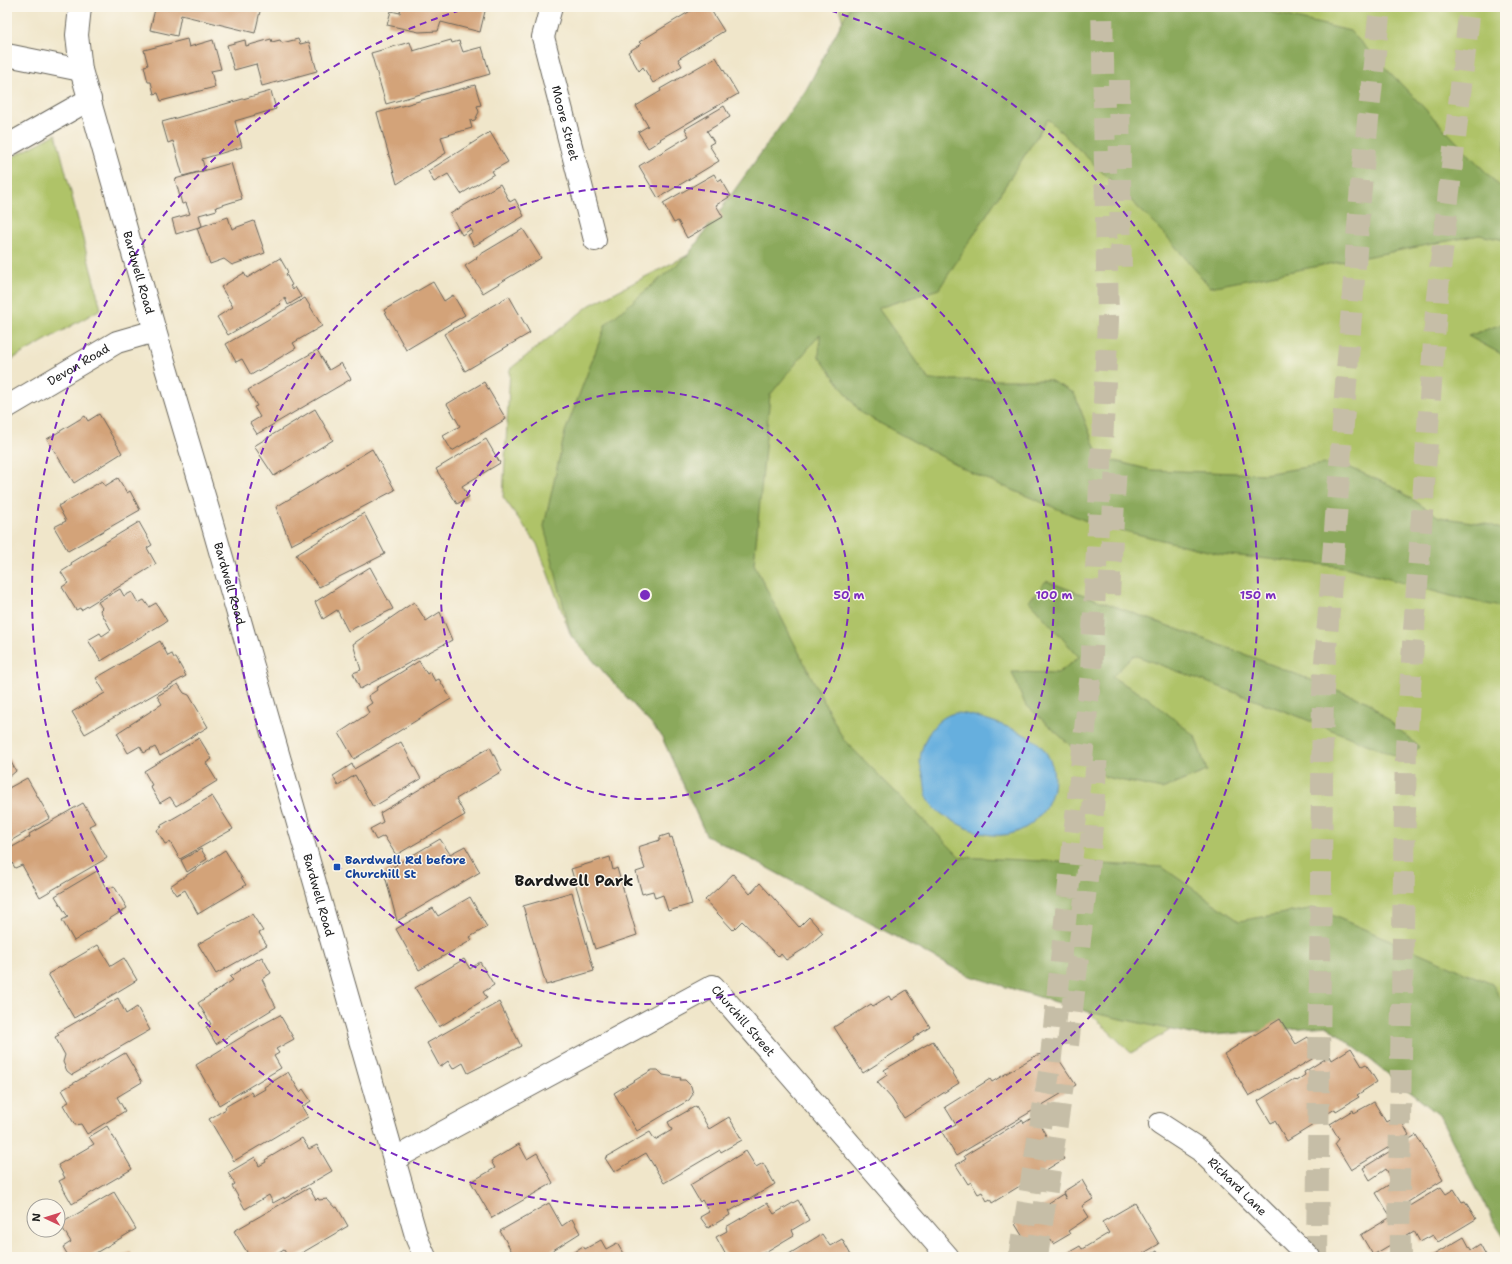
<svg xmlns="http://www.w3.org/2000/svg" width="1512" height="1264" viewBox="0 0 1512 1264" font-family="'Shantell Sans',sans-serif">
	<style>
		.green { fill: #afc367; stroke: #667042 }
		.forest { fill: #8ba95c; stroke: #54623c }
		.water { fill: #66afde; stroke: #41667d }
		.building { fill: #d3a379 }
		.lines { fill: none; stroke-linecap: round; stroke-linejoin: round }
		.highway-tunnel { stroke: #c6bea7; stroke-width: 22; stroke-dasharray: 22 11; stroke-linecap: butt }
		.minor-casing { stroke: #666359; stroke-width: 24 }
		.minor { stroke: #fff; stroke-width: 22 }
		.ring { fill: none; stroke: #7b2cbf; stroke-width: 2; stroke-dasharray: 7 5 }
		.transit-dot { fill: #1a4fb4; stroke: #fbf7ec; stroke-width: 1.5 }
		.labels { text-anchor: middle; stroke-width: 3; stroke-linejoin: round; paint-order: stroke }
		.street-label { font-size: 12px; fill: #1c1c1c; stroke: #fbf7ec }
		.transit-label { font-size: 12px; font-weight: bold; fill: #164399; stroke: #fbf7ec; text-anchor: start }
		.district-label { font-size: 16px; font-weight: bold; fill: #1c1c1c; stroke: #fbf7ec }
		.centre { fill: #7b2cbf; stroke: #fbf7ec; stroke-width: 2 }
		.ring-label { font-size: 12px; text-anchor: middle; font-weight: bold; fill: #7b2cbf; stroke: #fbf7ec; stroke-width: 3; stroke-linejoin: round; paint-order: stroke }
	</style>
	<rect width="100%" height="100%" fill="#fbf7ec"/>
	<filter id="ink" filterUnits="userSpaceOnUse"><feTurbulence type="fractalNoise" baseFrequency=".025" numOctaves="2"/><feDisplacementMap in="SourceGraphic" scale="8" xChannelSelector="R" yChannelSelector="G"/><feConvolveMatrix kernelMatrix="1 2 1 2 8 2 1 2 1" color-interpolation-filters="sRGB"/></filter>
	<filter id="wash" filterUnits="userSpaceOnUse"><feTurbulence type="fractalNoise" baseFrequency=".012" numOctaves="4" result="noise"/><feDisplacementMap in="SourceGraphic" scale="16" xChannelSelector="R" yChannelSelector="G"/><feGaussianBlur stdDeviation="0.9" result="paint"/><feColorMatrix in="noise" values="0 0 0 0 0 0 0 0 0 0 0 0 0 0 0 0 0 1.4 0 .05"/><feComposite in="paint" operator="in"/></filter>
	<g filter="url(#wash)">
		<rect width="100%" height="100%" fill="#f0e6ca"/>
		<path class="green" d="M839 7H1505V1055L1337 933 1131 1053 1089 1012 967 975 706 835 661 735 571 636 537 544 503 497 510 369 590 305 688 255 872 138Z
			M56 134 101 309 7 362V160Z"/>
		<path class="forest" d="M850 7H1249L1350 31 1505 192V240L1479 235 1210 287 1162 231 1048 119 939 289 878 308 929 380H1049L1074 393 1099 457 1151 470 1264 474 1337 462 1392 486 1439 517 1491 525 1505 531V608L1451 596 1345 567 1220 554 1091 523 972 473 861 413 819 357 820 334 770 395 754 564 843 739 960 857 1162 867 1239 921 1315 908 1492 984 1505 1005V1239L1492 1219 1439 1115 1328 1026 1200 1036 1089 1012 967 975 706 835 661 735 571 636 544 526 565 432 606 324 688 255 806 90Z
			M1505 323V356L1468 336Z
			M1046 581 1231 649 1368 702 1419 747 1406 760 1295 715 1134 655 1112 677 1148 698 1195 736 1207 771 1162 789 1105 777 1025 704 1012 672 1058 673 1079 657 1029 601Z"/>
		<path class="water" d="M955 713C971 712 1027 732 1039 744 1063 768 1056 803 1032 823 1006 844 976 835 950 819 942 815 933 808 928 799 925 793 925 785 924 779 923 773 920 767 920 761 921 741 935 717 955 713Z"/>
		<g id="blocks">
			<path class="building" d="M151 7H261L255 33 181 15 177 36 150 30 155 9Z
				M401 7H486L480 32 441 22 438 31 419 32 387 25 391 11 400 13Z
				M697 7H709L724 31 678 59 682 66 653 83 643 67 639 71 628 52 641 44 639 42Z
				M187 39 189 47 213 40 221 69 211 71 215 87 161 101 158 93 154 94 151 82H148L144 66 148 65 144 50Z
				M271 39 272 42 280 40 282 43 298 39 300 44 309 42 317 71 262 86 256 64 234 70 227 45 245 40 246 46Z
				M451 40 452 43 459 41 463 52 482 47 490 74 386 104 371 53 410 42 413 51Z
				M716 57 738 94 660 139 661 140 648 148 638 132 648 126 636 106 661 91 660 89Z
				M475 85 481 105 477 106 479 112 475 120 470 121 472 128 441 137 446 153 397 184 377 113Z
				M271 91 276 109 235 121 242 147 202 159 205 170 183 176 173 141 168 143 162 122Z
				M724 106 730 117 707 131 714 142 709 145 719 161 658 198 639 166 689 136 685 129Z
				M490 132 508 162 492 171 494 174 461 194 448 174 434 182 428 171Z
				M231 163 242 199 216 207 217 210 199 215 202 226 176 234 172 219 190 214 186 203 182 204 175 179Z
				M714 174 718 181 721 179 731 196 716 205 723 217 687 238 678 221 674 223 663 203Z
				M500 184 510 202 515 199 524 216 474 246 468 235 473 232 471 229 462 235 450 214Z
				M228 217 232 229 254 221 265 253 232 265 224 259 210 264 197 228Z
				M523 229 541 258 483 293 465 266 477 258 476 257Z
				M280 258 288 272 286 274 292 285 290 286 293 290 295 287 301 297 288 305 285 298 279 302 281 304 228 335 217 317 233 307 221 287 244 273 247 278Z
				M433 282 444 301 453 295 465 315 406 350 384 310Z
				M509 296 530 333 465 371 444 334Z
				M305 298 322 326 293 343 296 348 251 375 242 359 236 362 226 344Z
				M317 350 329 370 341 363 351 379 257 434 250 423 260 417 254 407 257 406 248 390Z
				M484 382 506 419 452 451 443 436 460 426 447 404Z
				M315 409 333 440 274 476 254 446Z
				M99 414 122 453 74 483 47 439 85 416 88 421Z
				M486 439 500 463 462 486 469 497 457 504 436 469Z
				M372 449 395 490 291 545 276 507Z
				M118 478 127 493 130 491 140 510 68 551 54 527 66 521 58 506 102 481 105 486Z
				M364 513 385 554 319 587 296 555Z
				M139 522 152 545 147 548 156 564 81 610 80 608 76 610 62 587 68 583 61 572 72 565 71 563Z
				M370 567 393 609 348 631 337 610 323 619 315 602Z
				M120 589 124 596 132 592 138 603 144 600 149 607 156 603 167 621 101 661 88 640 100 633 102 636 111 630 100 610 102 608 98 602Z
				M414 602 426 621 440 612 452 640 360 689 353 673 361 670 353 644Z
				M160 641 168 656 172 654 174 658H176L186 676 85 734 72 712 105 693 96 678Z
				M419 661 427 674 430 672 435 681 439 679 451 699 354 759 339 733 369 713 366 707 372 703 368 696 377 690 376 688Z
				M178 684 184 693 189 695 208 727 160 756 155 747 144 753 140 746 128 753 117 733 162 704 157 696Z
				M199 738 212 759 206 763 217 781 176 806 170 797 160 803 150 786 152 785 144 771Z
				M401 742 421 779 373 807 355 775 338 786 333 776 352 764 354 769Z
				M490 747 502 771 456 799 465 815 396 855 384 836 376 840 370 829 383 822 380 813Z
				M7 755 16 771 7 779Z
				M27 778 50 818 7 843V789Z
				M212 796 233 829 180 859 170 842 165 844 157 830 162 827 160 826Z
				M83 803 95 823 89 826 107 858 40 897 22 865 15 868 7 854V850L30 837 29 834Z
				M669 834 670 838 672 837 692 904 668 911 663 895 655 898 653 891 642 894 636 872 645 869 638 847 660 840V837Z
				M440 839 450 854 465 846 480 872 397 921 384 872Z
				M201 849 207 859 187 872 181 860Z
				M225 850 246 885 198 914 185 890 176 895 170 886Z
				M610 857 613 870 617 868 637 935 595 949 571 869Z
				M97 871 107 890 114 886 127 908 74 941 62 920 68 917 55 896Z
				M733 874 750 894 760 883 799 927 809 917 823 933 807 947 786 960 781 954 779 957 742 921 733 930 705 900Z
				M572 892 594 971 546 985 523 906Z
				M470 897 487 927 470 937 472 940 419 970 396 929 433 908 438 916Z
				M252 914 263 931 259 933 267 945 216 974 198 944Z
				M98 945 111 966 124 958 137 980 74 1018 48 974Z
				M262 957 271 973 262 979 276 1007 216 1044 206 1027 211 1024 198 1003 233 980 230 977 241 970 240 969Z
				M464 959 470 969 480 962 494 985 483 992 487 998 439 1027 415 988Z
				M907 990 930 1027 913 1038 914 1040 863 1073 834 1027 871 1004 873 1006 889 996 891 1000Z
				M118 998 126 1014 137 1007 150 1030 72 1075 67 1071 63 1062 65 1055 55 1037 59 1035 57 1033Z
				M499 1002 521 1046 468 1073 463 1063 453 1069 448 1061 440 1067 427 1043Z
				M280 1015 294 1039 276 1049 279 1053 274 1056 281 1068 219 1105 196 1065 245 1035V1034Z
				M1280 1019 1296 1044 1308 1037 1319 1055 1249 1096 1224 1054Z
				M933 1041 959 1083 904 1118 892 1099 877 1082 887 1075 884 1070Z
				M1351 1048 1362 1066 1366 1064 1377 1082 1357 1095 1359 1097 1336 1111 1335 1109 1322 1117 1323 1119 1287 1141 1275 1121 1271 1123 1258 1101 1294 1079 1296 1081 1305 1075 1304 1072 1330 1056 1332 1060Z
				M125 1053 142 1082 117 1097 125 1111 87 1134 81 1124 75 1125 63 1105 69 1102 62 1090Z
				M1043 1054 1056 1057 1060 1061 1076 1085 956 1156 942 1132 956 1125 945 1107 990 1079 992 1082 1037 1055Z
				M652 1070H658L663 1075 681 1078 680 1080H685L691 1086 693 1094 689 1100 637 1131 614 1093Z
				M288 1072 300 1092 303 1089 311 1101 302 1107 308 1117 234 1161 209 1119 226 1109 225 1107 251 1092 253 1096 265 1089 264 1087Z
				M1374 1102 1386 1122 1398 1115 1409 1135 1351 1170 1335 1144 1339 1139 1330 1124 1353 1110 1354 1113Z
				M696 1106 709 1129 729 1117 742 1140 721 1152 720 1150 664 1183 646 1153 614 1172 605 1158 650 1132 655 1140 672 1130 668 1122Z
				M1035 1116 1053 1148 1056 1146 1064 1159 992 1203 990 1199 987 1201 982 1192 978 1194 971 1182 968 1184 956 1165 966 1159 964 1156 1022 1120 1024 1123Z
				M107 1126 132 1169 72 1204 59 1181 65 1178 58 1165 94 1144 89 1137Z
				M1416 1135 1443 1180 1389 1214 1376 1193 1393 1182 1386 1169 1370 1180 1363 1168Z
				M302 1138 309 1149 317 1145 332 1171 284 1199V1197L273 1203 269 1195 245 1209 232 1186 235 1184 228 1173 255 1157 259 1166 266 1162 265 1160Z
				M519 1144 527 1159 537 1153 553 1183 492 1218 471 1182 495 1168 491 1161Z
				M746 1151 756 1167 763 1163 775 1184 730 1211 728 1210 730 1215 708 1228 700 1217 709 1212 702 1200 700 1202 690 1185Z
				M1082 1180 1093 1199 1082 1206 1089 1217 1068 1231 1070 1234 1053 1244 1051 1240 1036 1248 1031 1239 1026 1242 1015 1224 1063 1194 1066 1199 1063 1192Z
				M1441 1187 1446 1194 1454 1189 1462 1202 1465 1201 1476 1219 1438 1242 1433 1235 1420 1242 1414 1231 1373 1255 1361 1235Z
				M309 1188 316 1200 318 1198 319 1200 327 1199 335 1208 337 1207 348 1226 295 1257H288L284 1250 272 1257H250L234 1231Z
				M114 1192 136 1229 89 1257H69L63 1247 71 1242 60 1224Z
				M798 1200 809 1220 792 1230 794 1235 757 1257H727L716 1237 727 1231 726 1227 767 1203 774 1214Z
				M549 1203 562 1226 572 1219 580 1233 542 1257H515L500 1231Z
				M1135 1203 1159 1244 1137 1257H1061L1080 1246 1082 1249 1109 1233 1102 1222Z
				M822 1234 830 1246 842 1239 852 1257H784Z
				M1464 1237 1471 1250 1480 1244 1487 1257H1430Z
				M601 1240 606 1249 617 1243 625 1257H566L583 1246 585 1249Z
				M1157 1251 1160 1257H1146Z
				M130 1252 133 1257H121Z"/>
		</g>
	</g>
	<g filter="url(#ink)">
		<use href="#blocks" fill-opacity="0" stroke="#666359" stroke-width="1"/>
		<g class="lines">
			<path class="highway-tunnel" d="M1119 80 1121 270
				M1109 595 1116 464
				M1068 1045 1090 853 1097 755
				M1019 1257 1050 1066 1091 672 1108 320 1102 7
				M1037 1257 1063 1084
				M1317 1257 1323 689 1361 186 1380 7
				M1400 1257 1399 1184 1406 746 1437 297 1470 7"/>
			<g class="minor-casing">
				<g id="minor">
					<path id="s1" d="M80 7 77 35 81 70 155 331 210 516 394 1159 417 1239 425 1257"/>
					<path id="s2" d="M551 7 543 37 595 240"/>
					<path d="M7 55 81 70"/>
					<path d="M7 146 90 99"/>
					<path id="s3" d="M7 407 117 342 155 331"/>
					<path id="s4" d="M1160 1124 1200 1150 1309 1257"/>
					<path id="s5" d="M394 1159 713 986 948 1257"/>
				</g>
			</g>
			<use href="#minor" class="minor"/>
		</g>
	</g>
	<g class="ring">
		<circle cx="645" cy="595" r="204"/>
		<circle cx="645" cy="595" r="409"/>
		<path d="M819 7A613 613 0 1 1 471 7"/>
	</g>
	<rect class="transit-dot" x="333" y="863" width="8" height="8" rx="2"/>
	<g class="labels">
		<g class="street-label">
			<text dy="4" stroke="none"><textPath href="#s2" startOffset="120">Moore Street</textPath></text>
			<text dy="4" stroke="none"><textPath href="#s1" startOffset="274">Bardwell Road</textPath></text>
			<text dy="4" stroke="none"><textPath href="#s3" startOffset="83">Devon Road</textPath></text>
			<text dy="4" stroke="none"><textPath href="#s1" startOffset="598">Bardwell Road</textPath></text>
			<text dy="4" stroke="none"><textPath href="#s1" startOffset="922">Bardwell Road</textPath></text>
			<text dy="4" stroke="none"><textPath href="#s5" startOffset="409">Churchill Street</textPath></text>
			<text dy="4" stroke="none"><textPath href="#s4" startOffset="100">Richard Lane</textPath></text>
		</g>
		<g class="transit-label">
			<text x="345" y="864">Bardwell Rd before<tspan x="345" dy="14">Churchill St</tspan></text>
		</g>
		<g class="district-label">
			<text x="574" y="886">Bardwell Park</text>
		</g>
	</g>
	<circle cx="645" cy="595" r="6" class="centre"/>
	<g class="ring-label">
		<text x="849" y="599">50 m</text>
		<text x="1054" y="599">100 m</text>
		<text x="1258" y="599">150 m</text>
	</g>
	<rect width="1512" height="1264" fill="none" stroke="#fbf7ec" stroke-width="24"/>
	<g transform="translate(46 1218) rotate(274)"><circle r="19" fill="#fbf7ec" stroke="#a29f99"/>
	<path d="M0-3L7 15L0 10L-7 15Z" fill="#d1495b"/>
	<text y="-6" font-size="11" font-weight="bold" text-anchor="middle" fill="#1c1c1c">N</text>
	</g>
</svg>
